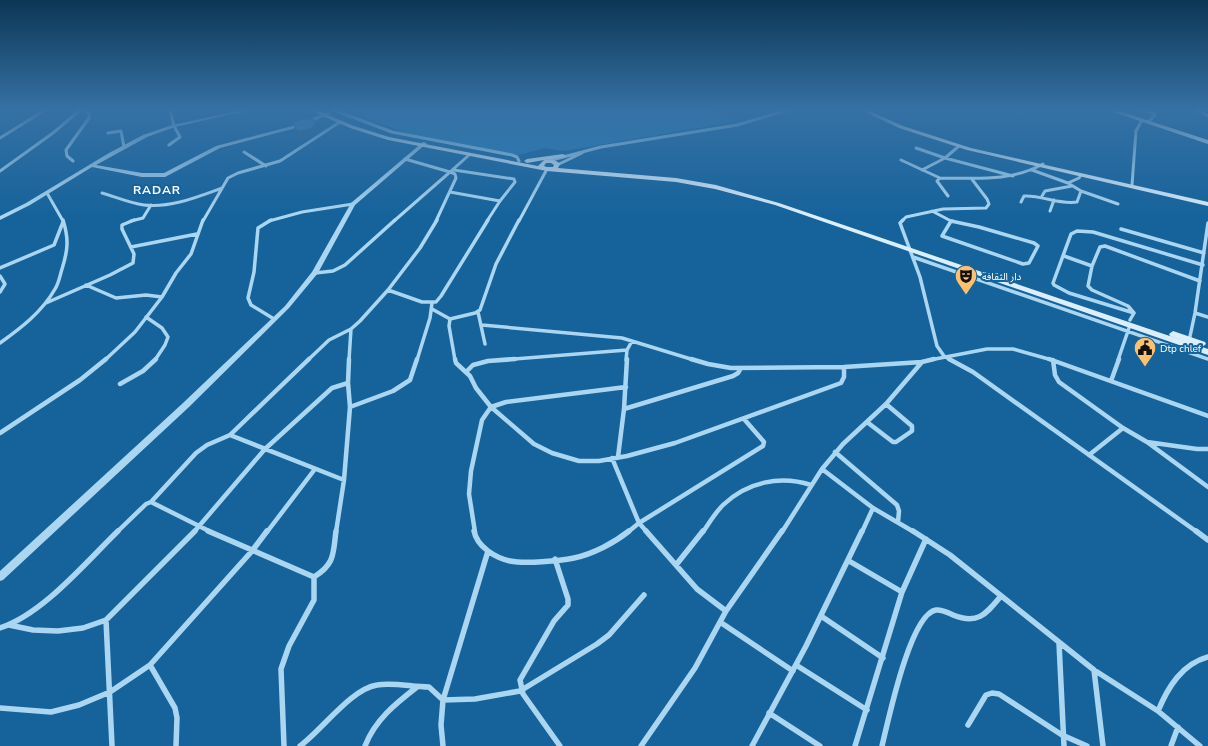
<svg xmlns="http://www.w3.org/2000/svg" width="1208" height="746" viewBox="0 0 1208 746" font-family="'Nunito Sans','Noto Sans Arabic',sans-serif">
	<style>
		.green { fill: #257db8 }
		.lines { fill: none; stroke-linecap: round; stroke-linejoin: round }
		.minor-far3 { stroke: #abd6f2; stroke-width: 3 }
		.minor-far2 { stroke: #abd6f2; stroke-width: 3.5 }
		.minor-far1 { stroke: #abd6f2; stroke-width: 4.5 }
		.minor { stroke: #abd6f2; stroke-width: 5.5 }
		.tertiary { fill: #abd6f2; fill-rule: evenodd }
		.secondary { fill: #daeefc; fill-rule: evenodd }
		.shaded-wall { fill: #2b6287 }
		.building { fill: #3e8cc1; stroke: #2b6287 }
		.labels { text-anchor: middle; stroke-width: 4; stroke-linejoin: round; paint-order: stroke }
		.poi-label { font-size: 10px; fill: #fff; stroke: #16639b; text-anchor: start }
		.far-district-label { font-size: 12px; font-weight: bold; letter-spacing: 1px; fill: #fff; stroke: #16639b }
	</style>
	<rect width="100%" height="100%" fill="#16639b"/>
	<path class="green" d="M343 110H716L738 121 564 151 544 148 519 155 415 136Z"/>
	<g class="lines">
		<path class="minor-far3" d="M334 110 392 132 512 155 517 157 519 161
			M1139 110 1151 112
			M1198 110 1208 116
			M1148 122 1155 115 1151 112V110
			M108 133 121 131 124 147
			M0 138 45 110
			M169 145 180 137 174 126 170 110
			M916 148 945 158 1013 176
			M244 152 266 166
			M901 160 940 178
			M73 161 67 156 66 150 89 118V113L84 110
			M548 161 601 147 737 125 788 110
			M557 165 582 153
			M454 170 514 179 515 182 500 201
			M922 170 945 158 959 146
			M1032 170 1068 183 1081 191 1118 204
			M0 171 53 133 80 110
			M1068 183 1079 178 1081 175
			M1132 185 1136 131 1142 120
			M450 192 500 201 487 221
			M47 193 63 221
			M102 193C116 197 129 203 144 205 171 208 197 197 222 188
			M948 196 937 181 940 178C977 178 1010 182 1043 164
			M1042 196 1045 191 1072 186
			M1021 202 1024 196C1042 195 1059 205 1077 202L1081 191
			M932 211 951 221
			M1050 211 1054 200
			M131 221 143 218 151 205
			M203 221 228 178 238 173 280 161 340 122
			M269 221 302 212 353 204
			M394 221 450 172 405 159
			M436 221 456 178 455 174 450 172 469 155
			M519 221 547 169
			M902 221 906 217 943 209 986 208 989 204 987 199 971 178
			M951 221H953"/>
		<path class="minor-far2" d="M271 220 258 228 254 272 248 298 251 305 274 319
			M903 220 900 223 920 277 937 346 944 356 951 360
			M951 221 979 227 1034 243 1038 246 1029 263 1023 264 942 236Z
			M1121 229 1204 253
			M131 247 197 234
			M1064 256 1092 266
			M913 257 1208 359
			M0 268 54 245 63 222
			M315 273 333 271 345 265 395 220
			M0 276 5 284 0 292
			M86 285 116 298 146 295 162 297
			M388 290 422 302H436L441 296 488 220
			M46 303 110 275 133 263 134 254 122 229V225L134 220
			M432 309 450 319
			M478 312 485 344
			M1134 313 1128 306 1092 290 1088 286 1092 266 1100 247 1105 246 1200 281
			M1195 313 1208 317
			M146 317 162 328 168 337 165 345 155 360
			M1130 320 1134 313 1069 293 1054 285 1053 283 1071 234 1077 231 1093 232 1203 265
			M482 325 622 338 694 360
			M1189 341 1195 313 1208 223
			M0 343C21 328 42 312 55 289 59 283 60 275 62 269 68 250 69 239 63 220
			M105 360 135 332 162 297 176 273 191 254 203 220
			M308 360 329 340 351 329 360 321 388 290 420 248 437 220
			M349 360 351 329
			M417 360 430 318 432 303
			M455 360 449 326 450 319 475 313 480 310 496 264 519 220
			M503 360 627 350
			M626 360 627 350 632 341
			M930 360 987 349H1013L1052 360
			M1118 360 1129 328"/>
		<path class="minor-far1" d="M455 359 456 363 470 376 476 388 491 407 534 444 552 453 579 461H599L627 456 675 443 841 383 844 377V367
			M691 359 708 364 731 368 844 367 922 362 934 359
			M949 359 973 372 1197 532
			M1049 359 1208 416
			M1053 360 1055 375 1059 382 1123 428 1147 442 1197 449H1208
			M466 372 473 365 488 361 515 359
			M1111 381 1119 359
			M120 384 143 371 156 359
			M350 407 393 391 410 380 417 359
			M624 409 733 376 738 373 741 368
			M867 422 893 442H896L912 431V426L886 404
			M0 433 80 380 106 359
			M230 435 344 480
			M1147 442 1208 487
			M835 452 897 505 899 511 898 522
			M1089 455 1123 428
			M618 457 624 409 627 359
			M612 458 639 523 647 532
			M151 502 196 453 207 445 230 435 309 359
			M117 532 146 504 151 502 211 532
			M194 532 265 449 332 388 348 383
			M267 532 315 469
			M336 532 344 480 350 407 348 383 349 359
			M475 532 469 494 471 471 482 420 491 407 506 402 626 387
			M628 532 639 523 763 446 764 442 744 419
			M703 532C709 523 715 513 723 505 747 482 780 475 811 485
			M782 532 822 469
			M862 532 873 508
			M914 532 873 508 822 469 843 444 886 404 922 362"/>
		<path class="minor" d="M208 531 314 577V600L289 646 281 669 284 746
			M474 531C477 547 496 558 510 561 525 564 559 561 574 558 593 554 614 543 629 531
			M646 531 697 589 726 611
			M913 531 950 555 1094 670 1158 711 1200 746
			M1196 531 1208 540
			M555 559 568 599V605L554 621 520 680 523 694 560 746
			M849 561 902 592
			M676 565 703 531
			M314 577C335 564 333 554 336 531
			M821 616 883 658
			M106 620 112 746
			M720 622 793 671
			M9 625 33 630 58 631 83 628 106 620 195 531
			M0 628C43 614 86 562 118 531
			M1059 643 1064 746
			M150 665 175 708 177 718 176 746
			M796 665 867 710
			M1094 670 1103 746
			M0 708 51 712 79 705 110 692 150 665 252 551 267 531
			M1158 711C1168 687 1182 664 1208 657
			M769 713 820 746
			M968 725 986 695 992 693 999 694 1062 735 1087 746
			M300 746C322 730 351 689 377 685 393 682 412 687 429 687L443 700 475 699 520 691 597 644 609 635 644 595
			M365 746C375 720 395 704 417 687
			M443 746 441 725 443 700 488 551
			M641 746 695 668 726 611 782 531
			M752 746 806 646 862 531
			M855 746 902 592 926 539
			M882 746C888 722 910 614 936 610 942 609 948 613 953 615 978 625 986 614 1001 596
			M1171 746 1178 727"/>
		<path class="tertiary" d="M243 110H250L175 127 147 137 96 165 142 173H164L216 146 296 125 328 112 332 113 300 127 220 148 165 177H142L92 167 30 205 0 220V216L26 203 109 153 143 135 172 125Z
			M423 142 427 143 355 205 318 273 289 308 189 407 3 580 0 581V571L183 403 285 306 312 272 351 203Z"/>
		<path class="secondary" d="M309 110H316L354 126 389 137 538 166 544 160 527 163 524 161 527 159 563 154 566 156 565 157 545 160C551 159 555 159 560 164L558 168 676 178 716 185 779 203 1208 349V355L775 205 715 189 676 182 547 171 388 140 350 128ZM546 163H551L554 165 553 167H547L544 166Z
			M861 110H867L903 126 971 148 1208 202V206L967 150 899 128Z
			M1110 110H1116L1208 140V144L1110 111Z
			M1173 331 1205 342 1206 344 1202 347 1170 336 1169 334Z"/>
	</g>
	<path class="shaded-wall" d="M315 125 318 133 311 137 300 139 297 131Z"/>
	<path class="building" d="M308 118 309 120 313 119 315 125 309 129 297 131 293 122Z"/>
	<linearGradient id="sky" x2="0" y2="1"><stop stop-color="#0c3655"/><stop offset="0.51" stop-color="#3671a4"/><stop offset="1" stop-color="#3671a4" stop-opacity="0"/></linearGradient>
	<rect width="1208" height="214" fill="url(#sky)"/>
	<defs>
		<g id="theatre-pin" transform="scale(1.15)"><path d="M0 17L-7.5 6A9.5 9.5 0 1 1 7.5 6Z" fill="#ffc06d" stroke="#16639b"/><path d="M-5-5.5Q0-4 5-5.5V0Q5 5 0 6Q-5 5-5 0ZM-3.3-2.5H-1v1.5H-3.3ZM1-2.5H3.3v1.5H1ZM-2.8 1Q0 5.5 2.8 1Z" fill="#111"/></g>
		<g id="civic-pin" transform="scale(1.15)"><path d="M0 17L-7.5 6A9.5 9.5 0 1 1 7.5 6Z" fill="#ffc06d" stroke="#16639b"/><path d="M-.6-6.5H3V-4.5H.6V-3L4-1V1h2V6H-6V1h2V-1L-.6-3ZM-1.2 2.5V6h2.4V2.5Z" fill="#111"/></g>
	</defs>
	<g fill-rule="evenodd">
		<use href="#theatre-pin" x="966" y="276"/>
		<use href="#civic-pin" x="1145" y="348"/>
	</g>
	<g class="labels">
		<g class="poi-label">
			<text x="982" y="280">دار الثقافة</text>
			<text x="1160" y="352">Dtp chlef</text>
		</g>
		<g class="far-district-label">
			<text x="157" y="194">RADAR</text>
		</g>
	</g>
</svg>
